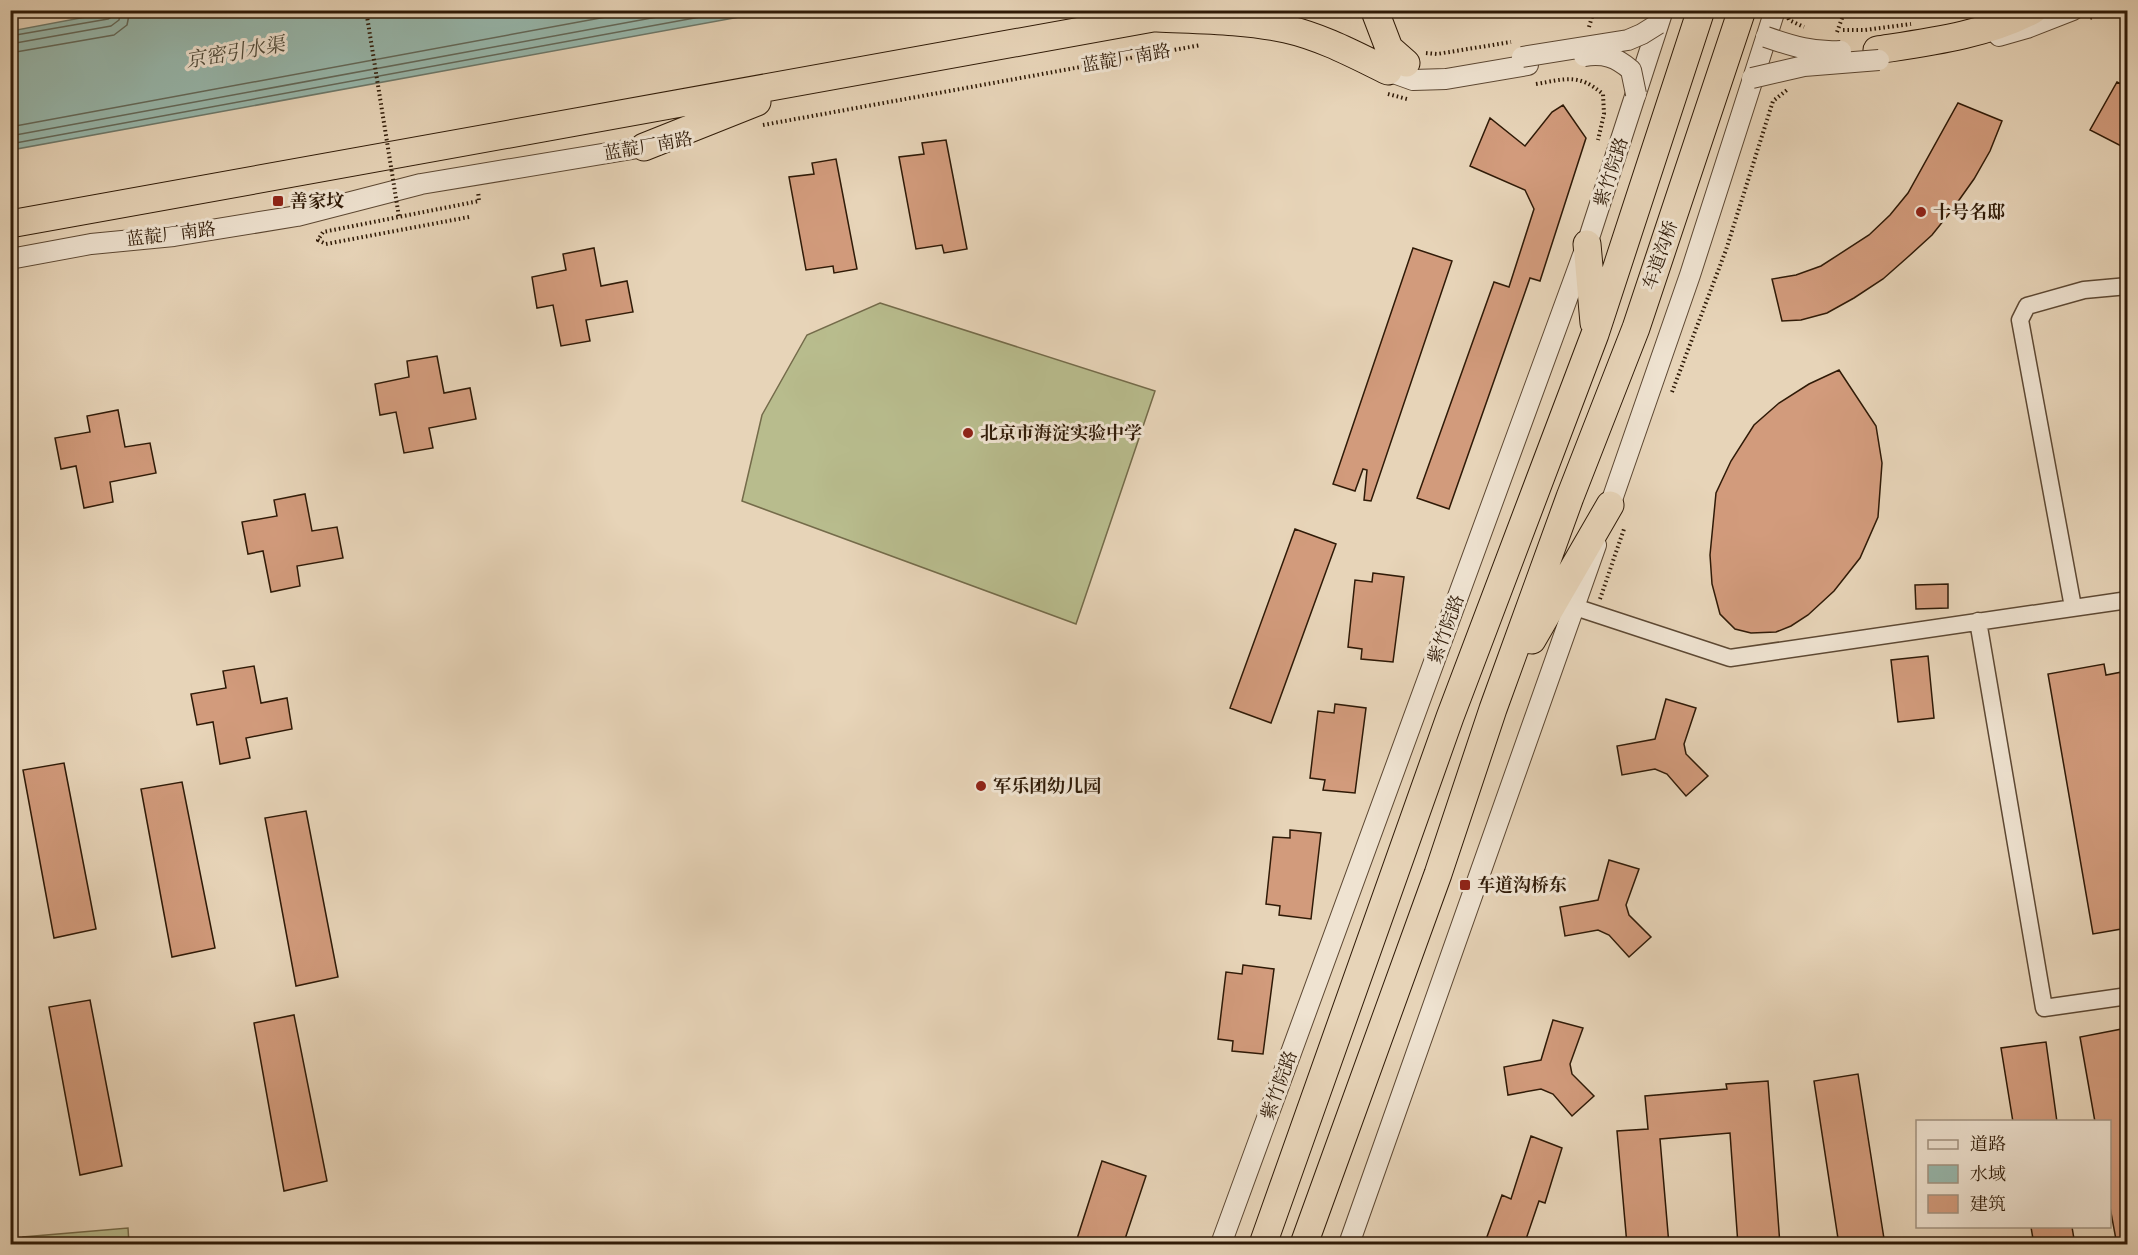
<svg xmlns="http://www.w3.org/2000/svg" width="2138" height="1255" viewBox="0 0 2138 1255" font-family="'IM FELL English','Noto Serif SC',serif">
	<style>
		.pitch { fill: #b8bc8d; stroke: #746b4a; stroke-width: 1.5 }
		.water { fill: #97b8ad; stroke: #6d796b; stroke-width: 1.5 }
		.lines { fill: none; stroke-linecap: round; stroke-linejoin: round }
		.shore { stroke: #63695a; stroke-width: 1.5 }
		.building { fill: #d29b7c; stroke: #2f1a07; stroke-width: 1.5 }
		.minor-casing { stroke: #5d4833; stroke-width: 19 }
		.tertiary-casing { stroke: #5d4833; stroke-width: 22 }
		.trunk-casing { stroke: #2f1a07; stroke-width: 29 }
		.path { stroke: #2f1a07; stroke-width: 4; stroke-dasharray: 1.5 3; stroke-linecap: butt }
		.minor { stroke: #efe3d1; stroke-width: 16 }
		.tertiary { stroke: #efe3d1; stroke-width: 20 }
		.trunk { stroke: #e7d4b8; stroke-width: 27 }
		.tertiary-bridge-casing { stroke: #5d4833; stroke-width: 22; stroke-linecap: butt }
		.path-bridge { stroke: #2f1a07; stroke-width: 4; stroke-dasharray: 1.5 3; stroke-linecap: butt }
		.tertiary-bridge { stroke: #efe3d1; stroke-width: 20 }
		.poi-dot { fill: #8f2418; stroke: #efe3d1; stroke-width: 2 }
		.labels { text-anchor: middle; stroke-width: 6; stroke-linejoin: round; paint-order: stroke }
		.street-label { font-size: 18px; fill: #2f1a07; stroke: #efe3d1 }
		.poi-label { font-size: 18px; font-weight: bold; fill: #2f1a07; stroke: #efe3d1; text-anchor: start }
		.water-label { font-size: 20px; font-style: italic; fill: #4e4939; stroke: #efe3d1 }
	</style>
	<rect width="100%" height="100%" fill="#e7d4b8"/>
	<filter id="stains"><feTurbulence type="fractalNoise" baseFrequency=".00333" numOctaves="4"/><feColorMatrix values="0 0 0 0 .2 0 0 0 0 .09 0 0 0 0 .02 0 0 0 .5 -.17"/></filter>
	<radialGradient id="worn" r=".72"><stop offset=".6" stop-color="#630" stop-opacity="0"/><stop offset="1" stop-color="#630" stop-opacity=".3"/></radialGradient>
	<path class="pitch" d="M880 303 1155 391 1076 624 742 501 762 415 807 335Z
		M128 1228 129 1244H24L23 1237Z"/>
	<path class="water" d="M123 10H772V11L11 150V31Z"/>
	<g class="lines">
		<path class="shore" d="M10 36 108 19 113 16 114 10
			M10 44 111 26 119 20 121 10
			M10 53 114 35 127 25 130 10
			M10 127 644 10
			M10 136 695 10
			M10 144 738 10"/>
	</g>
	<path class="building" d="M2117 82 2127 87V149L2090 130Z
		M1958 103 2002 121 1990 151 1974 179 1952 210 1932 235 1909 256 1883 279 1854 298 1827 313 1801 320 1782 321 1772 279 1796 275 1821 266 1869 235 1890 215 1908 193Z
		M1563 105 1586 138 1540 281 1530 278 1449 509 1417 498 1494 282 1509 287 1534 209 1525 190 1470 166 1490 118 1525 146 1552 112Z
		M946 140 967 249 944 253 942 245 916 249 899 157 924 154 922 143Z
		M836 159 857 269 834 273 833 266 806 270 789 177 814 174 812 163Z
		M594 248 601 286 627 281 633 312 586 320 590 341 561 346 553 305 537 308 532 277 566 270 563 254Z
		M1413 248 1452 261 1371 501 1364 500 1367 470 1363 469 1355 491 1333 484Z
		M437 356 444 393 470 388 476 419 429 428 433 448 404 453 396 412 380 415 375 384 409 377 407 361Z
		M1839 370 1876 426 1882 463 1878 517 1860 558 1834 591 1808 615 1791 626 1776 632 1751 633 1735 629 1720 614 1712 584 1710 555 1716 493 1731 461 1754 425 1779 403 1809 384Z
		M118 410 125 447 150 443 156 473 110 482 113 502 84 508 76 466 61 469 55 438 90 432 87 416Z
		M305 494 312 531 337 527 343 558 297 566 300 586 271 592 263 551 248 554 242 522 277 516 274 500Z
		M1295 529 1336 544 1271 723 1230 708Z
		M1373 573 1404 577 1393 662 1361 659 1362 649 1348 647 1355 580 1372 582Z
		M1948 584V608L1916 609 1915 585Z
		M1928 656 1934 718 1898 722 1891 660Z
		M2104 664 2106 675 2127 671V928L2093 934 2048 674Z
		M254 666 261 703 287 698 292 729 246 738 250 758 220 764 213 722 197 725 191 694 226 688 223 671Z
		M1666 699 1696 708 1684 744 1686 754 1708 776 1686 796 1667 774 1655 769 1622 775 1617 746 1655 739Z
		M1335 704 1366 708 1355 793 1323 790 1325 780 1310 778 1318 711 1334 713Z
		M64 763 96 929 54 938 23 770Z
		M182 782 215 948 172 957 141 789Z
		M306 811 338 977 296 986 265 818Z
		M1290 830 1321 833 1311 919 1279 915 1280 906 1266 904 1273 837 1290 838Z
		M1609 860 1639 869 1626 905 1629 915 1651 937 1629 957 1609 935 1598 930 1565 936 1560 907 1598 900Z
		M1243 965 1274 969 1263 1054 1232 1051 1233 1041 1218 1039 1226 972 1242 974Z
		M90 1000 122 1166 80 1175 49 1007Z
		M294 1015 327 1181 284 1191 254 1023Z
		M1553 1020 1583 1028 1570 1064 1572 1074 1594 1096 1572 1116 1553 1094 1541 1089 1508 1095 1504 1067 1541 1060Z
		M2127 1028V1245H2117L2109 1202V1122H2095L2080 1037Z
		M2046 1042 2057 1122H2013L2001 1048Z
		M1858 1074 1885 1245H1839L1814 1081Z
		M1768 1081 1780 1245H1738L1730 1133 1660 1139 1669 1245H1627L1617 1131 1648 1129 1645 1096 1727 1089 1726 1084Z
		M1531 1136 1562 1148 1545 1203 1539 1201 1524 1245H1484L1502 1195 1511 1199Z
		M1102 1161 1146 1176 1123 1245H1075Z
		M2031 1227H2072L2075 1245H2034Z"/>
	<g class="lines">
		<g class="minor-casing">
			<path id="minor" d="M1575 607 1730 658 2128 600
				M2073 607 2020 320 2027 306 2084 290 2128 286
				M1978 621 2044 1008 2128 996"/>
		</g>
		<g class="tertiary-casing">
			<path id="tertiary" d="M1999 36 2027 28 2073 10
				M1388 71 1413 80 1446 79 1528 65
				M10 259 91 244 174 236 297 216 421 184 644 147
				M1606 517 1690 275 1775 10
				M1221 1244 1587 244 1663 10
				M1349 1244 1596 545"/>
		</g>
		<g class="trunk-casing">
			<path id="trunk" d="M1377 10 1376 14 1389 48 1406 63
				M1157 18C1200 20 1244 20 1286 29 1322 37 1355 55 1388 71
				M1877 50C1929 42 1986 35 2033 10
				M644 147 757 102
				M10 224C391 154 772 88 1153 18L1178 10
				M1587 244 1594 323
				M1532 640 1610 505
				M1263 1244 1450 717 1595 334 1701 10
				M1304 1244 1438 874 1493 709 1570 497 1636 328 1742 10"/>
		</g>
		<path class="path" d="M2090 18 2108 10
			M1589 27 1594 10
			M1837 32 1845 10
			M1426 53 1437 54 1511 42
			M1536 84C1566 79 1578 73 1603 94L1604 114 1598 140
			M1388 94 1407 99
			M763 125 1201 45
			M469 217 326 244 318 240 323 232 479 201 478 191
			M1672 392 1726 250 1773 101 1787 90
			M1600 599 1624 529"/>
		<use href="#minor" class="minor"/>
		<use href="#tertiary" class="tertiary"/>
		<use href="#trunk" class="trunk"/>
		<g class="tertiary-bridge-casing">
			<path id="tertiary-bridge" d="M1766 37C1792 46 1814 53 1841 51
				M1584 56C1604 53 1616 57 1631 70L1636 94
				M1522 57 1628 40 1642 34 1658 24
				M1752 78 1804 66 1879 60"/>
		</g>
		<path class="path-bridge" d="M366 10 399 217
			M1785 10 1789 20 1804 27
			M1843 30H1865L1911 24"/>
		<use href="#tertiary-bridge" class="tertiary-bridge"/>
	</g>
	<g class="poi-dot">
		<rect x="272" y="195" width="12" height="12" rx="3"/>
		<circle cx="1921" cy="212" r="6"/>
		<circle cx="968" cy="433" r="6"/>
		<circle cx="981" cy="786" r="6"/>
		<rect x="1459" y="879" width="12" height="12" rx="3"/>
	</g>
	<g class="labels">
		<g class="street-label">
			<text transform="translate(1126 58) rotate(-10)" y="6">蓝靛厂南路</text>
			<text transform="translate(648 146) rotate(-10)" y="6">蓝靛厂南路</text>
			<text transform="translate(1611 172) rotate(-72)" y="6">紫竹院路</text>
			<text transform="translate(171 234) rotate(-7)" y="6">蓝靛厂南路</text>
			<text transform="translate(1660 255) rotate(-71)" y="6">车道沟桥</text>
			<text transform="translate(1446 629) rotate(-70)" y="6">紫竹院路</text>
			<text transform="translate(1279 1085) rotate(-70)" y="6">紫竹院路</text>
		</g>
		<g class="poi-label">
			<text x="290" y="207">善家坟</text>
			<text x="1933" y="218">十号名邸</text>
			<text x="980" y="439">北京市海淀实验中学</text>
			<text x="993" y="792">军乐团幼儿园</text>
			<text x="1477" y="891">车道沟桥东</text>
		</g>
		<g class="water-label">
			<text transform="translate(235 52) rotate(-10)" y="7">京密引水渠</text>
		</g>
	</g>
	<rect width="2138" height="1255" fill="none" stroke="#e7d4b8" stroke-width="36"/>
	<rect x="12" y="12" width="2114" height="1231" fill="none" stroke="#2f1a07" stroke-width="3"/>
	<rect x="18" y="18" width="2102" height="1219" fill="none" stroke="#2f1a07" stroke-width="1.5"/>
	<rect x="1916" y="1120" width="195" height="108" fill="#efe3d1" stroke="#a29380" stroke-width="1.5"/>
	<rect x="1928" y="1140" width="30" height="9" fill="#efe3d1" stroke="#a29380" stroke-width="1.5"/>
	<text x="1970" y="1150" font-size="18" fill="#2f1a07">道路</text>
	<rect x="1928" y="1165" width="30" height="18" fill="#97b8ad" stroke="#a29380" stroke-width="1.5"/>
	<text x="1970" y="1180" font-size="18" fill="#2f1a07">水域</text>
	<rect x="1928" y="1195" width="30" height="18" fill="#d29b7c" stroke="#a29380" stroke-width="1.5"/>
	<text x="1970" y="1210" font-size="18" fill="#2f1a07">建筑</text>
	<rect width="100%" height="100%" filter="url(#stains)"/>
	<rect width="100%" height="100%" fill="url(#worn)"/>
</svg>
